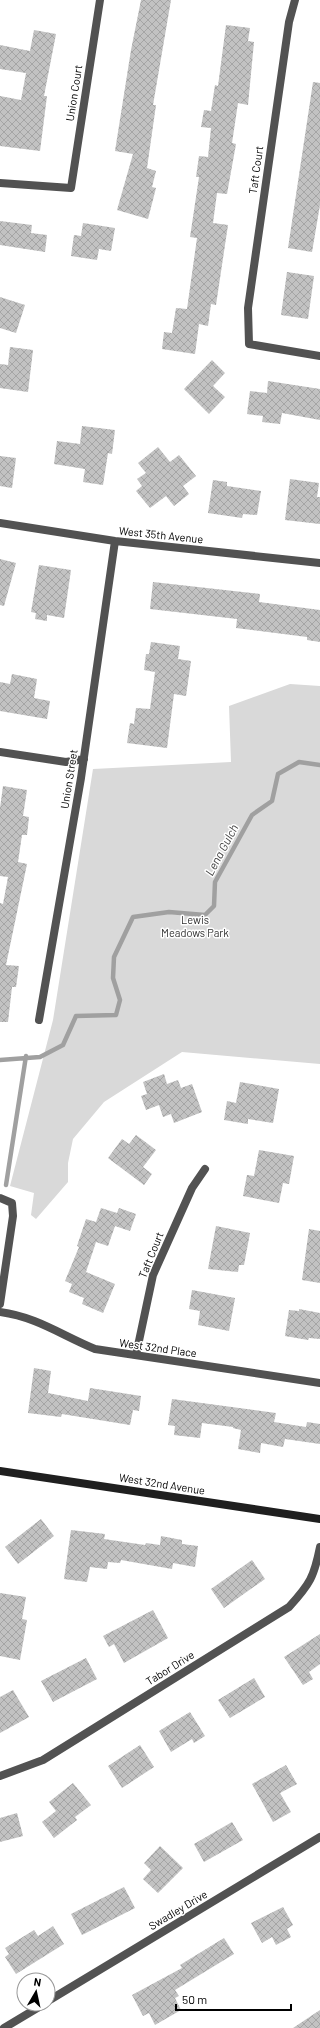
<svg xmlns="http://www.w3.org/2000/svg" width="320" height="2028" viewBox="0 0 320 2028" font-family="Barlow,sans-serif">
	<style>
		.green { fill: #d9d9d9 }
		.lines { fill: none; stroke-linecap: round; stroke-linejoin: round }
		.stream { stroke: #a0a0a0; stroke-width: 4.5 }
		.building { fill: url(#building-cross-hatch) }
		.street { stroke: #525252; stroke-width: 8 }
		.secondary { stroke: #1f1f1f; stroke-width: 8 }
		.labels { text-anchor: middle; stroke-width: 3; stroke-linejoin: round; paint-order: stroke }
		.street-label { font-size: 11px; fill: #000; stroke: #fff }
		.park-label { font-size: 11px; fill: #303030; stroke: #fff }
		.water-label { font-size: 12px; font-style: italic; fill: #414141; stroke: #fff }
	</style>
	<defs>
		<pattern id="building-cross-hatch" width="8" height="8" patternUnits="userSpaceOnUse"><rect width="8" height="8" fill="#c2c2c2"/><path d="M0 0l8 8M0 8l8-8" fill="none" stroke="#a5a5a5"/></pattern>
	</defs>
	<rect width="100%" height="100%" fill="#fff"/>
	<path class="green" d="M290 684 320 686V1064L182 1052 104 1102 73 1139 68 1163V1182L36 1219 31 1215 34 1193 10 1186 53 1020 93 769 231 762 229 706Z"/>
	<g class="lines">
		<path class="stream" d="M0 1060 40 1057 63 1045 76 1016 116 1015 120 1000 113 978 114 957 133 917 169 912 205 915 214 906 215 882 252 815 272 801 278 774 299 762 320 765
			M6 1185 26 1056"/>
	</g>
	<path class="building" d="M141 0H171L153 105H156L147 168 156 171 152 187 156 188 148 219 117 210 133 154 115 151 131 50Z
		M226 25 250 28 248 41 254 42 248 105 238 103 232 143 236 144 227 194 217 193 213 223 228 225 216 305 211 304 208 326 199 324 195 354 162 349 164 332 172 333 176 308 187 309 197 238 190 237 199 177H196L199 156 208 157 211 128 201 127 204 110 211 111 215 85 218 86Z
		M34 30 56 34 44 96H47L40 151 0 146V96L21 100 26 73 0 69V45L30 51Z
		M313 82 320 83V205L312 252 288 248Z
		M0 221 32 225 31 233 47 235 45 252 0 245Z
		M83 223 115 228 111 251 99 249 97 260 71 256 74 235 81 236Z
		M287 272 314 276 308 319 281 315Z
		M0 297 25 305 16 333 0 328Z
		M10 347 33 350 28 392 0 388V364L8 365Z
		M212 360 225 373 213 386 225 397 209 414 184 389Z
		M268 381 320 389V420L282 413 280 424 262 422 263 416 247 414 250 391 267 393Z
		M82 426 115 430 112 454 108 453 103 485 83 482 85 469 54 464 57 441 80 444Z
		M158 447 170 462 179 455 196 476 183 486 189 494 174 506 166 496 150 508 136 491 142 486 137 479 146 473 138 463Z
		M0 456 16 458 12 488 0 486Z
		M290 479 319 483 317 497H320V524L285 520Z
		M213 480 227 482V486L261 491 257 515 243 514 242 518 208 513Z
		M0 559 16 563 4 606 0 605Z
		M39 565 71 570 64 618 47 615V621L35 619 36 613 31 612Z
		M153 582 260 594 259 602 320 610V642L307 640V637L236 628 237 619 150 609Z
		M151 642 180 646 178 659 191 661 186 696 174 694 167 748 127 743 130 723 134 724 136 708 150 709 155 672 144 670 146 654H149Z
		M12 674 37 679 34 698 50 701 47 719 0 711V682L10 684Z
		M3 786 27 790 23 816 29 817 27 835H22L18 862 27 864 6 965 19 966 16 987H12L8 1022H0V903L3 904 8 877 0 876V808Z
		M164 1074 167 1084 178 1080 181 1088 192 1084 202 1112 174 1123 171 1114 163 1117 159 1105 146 1110 141 1096 147 1094 143 1082Z
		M240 1082 279 1089 273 1123 248 1119V1124L224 1120 227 1101 236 1103Z
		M136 1135 156 1150 143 1167 152 1174 144 1185 108 1158 122 1139 129 1144Z
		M259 1150 294 1156 289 1184 283 1183 279 1203 243 1196 247 1175 254 1176Z
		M101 1208 117 1213 119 1208 136 1214 130 1231 115 1226 108 1246 96 1242 86 1272 115 1284 103 1313 82 1304 84 1298 69 1292 72 1284 65 1281 79 1247 77 1246 86 1219 96 1222Z
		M216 1226 250 1233 244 1265H239L238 1272 208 1269Z
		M309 1229 320 1231V1283L302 1280Z
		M192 1290 235 1298 229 1331 198 1325 200 1311 189 1309Z
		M299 1309 320 1313V1339L309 1338 308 1340 285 1336 289 1310 299 1311Z
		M34 1368 51 1371 48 1393 88 1401 90 1388 141 1396 139 1411 133 1410 130 1425 62 1414 61 1417 28 1413Z
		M172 1399 276 1413 274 1422 306 1427 307 1422 320 1424V1444L285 1439 283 1447 261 1443 260 1453 238 1449 241 1430 233 1428V1427L202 1423 200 1438 174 1435 175 1426 168 1425Z
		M41 1519 54 1536 18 1564 5 1547Z
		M71 1530 105 1534 104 1539 145 1545 146 1543 160 1545 161 1536 182 1540V1544L198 1546 195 1567 173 1563 172 1569 121 1560 120 1563 108 1562 107 1569 90 1567 87 1582 64 1579Z
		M252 1560 265 1579 224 1608 211 1589Z
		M0 1593 26 1597 22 1619 27 1620 20 1660 0 1656Z
		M153 1610 168 1638 124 1663 114 1644 109 1647 103 1636Z
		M320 1634V1664L309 1672 313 1679 303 1685 284 1657Z
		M86 1658 97 1679 53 1702 41 1681Z
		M254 1678 265 1697 230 1718 218 1700Z
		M13 1690 29 1717 0 1733V1697Z
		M190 1712 205 1736 194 1743 192 1739 171 1752 159 1731Z
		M140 1745 154 1767 122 1788 108 1766Z
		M286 1765 297 1784 280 1793 291 1812 273 1822 252 1784Z
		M73 1783 91 1805 75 1817 77 1820 54 1838 42 1822 56 1811 49 1802Z
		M17 1813 23 1836 0 1842V1818Z
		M232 1822 243 1840 204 1862 194 1844Z
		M160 1846 183 1868 158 1893 143 1879 151 1870 144 1863Z
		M124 1887 135 1908 82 1935 71 1914Z
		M283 1907 293 1925 287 1929 291 1937 276 1945 272 1937 262 1943 251 1923Z
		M53 1926 64 1944 16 1974 5 1957 9 1954 5 1948 34 1930 38 1936Z
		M224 1938 234 1954 175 1990 179 1996 175 1998 181 2010 155 2025 149 2013 143 2016 132 1995 182 1968 180 1965Z
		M320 2010V2028H293Z"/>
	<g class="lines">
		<path class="street" d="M295 0 289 22 248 308 249 344 320 356
			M0 183 71 188 100 0
			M0 523 115 541 320 563
			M0 752 66 762 84 759
			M39 1020 81 778 115 541
			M0 1198 12 1203 13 1216 0 1304
			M0 1312C37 1317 61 1335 95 1349L320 1383
			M136 1355 153 1275 192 1188 205 1169
			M0 1776 43 1760 289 1607C310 1584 314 1577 320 1547
			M48 2001 320 1837
			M4 2028 44 2004"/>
		<path class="secondary" d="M0 1471 320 1519"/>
	</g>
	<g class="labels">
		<g class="street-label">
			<text transform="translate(74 93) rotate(-81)" y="4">Union Court</text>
			<text transform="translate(256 170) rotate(-82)" y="4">Taft Court</text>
			<text transform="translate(161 535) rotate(6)" y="4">West 35th Avenue</text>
			<text transform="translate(69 779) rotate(-81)" y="4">Union Street</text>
			<text transform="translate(151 1255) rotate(-68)" y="4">Taft Court</text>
			<text transform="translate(158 1348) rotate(8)" y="4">West 32nd Place</text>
			<text transform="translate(162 1484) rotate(9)" y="4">West 32nd Avenue</text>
			<text transform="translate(170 1668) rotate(-32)" y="4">Tabor Drive</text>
			<text transform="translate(178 1910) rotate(-31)" y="4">Swadley Drive</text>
		</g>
		<g class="park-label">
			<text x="195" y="924">Lewis<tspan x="195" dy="13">Meadows Park</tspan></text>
		</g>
		<g class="water-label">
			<text transform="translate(222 850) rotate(-62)" y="4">Lena Gulch</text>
		</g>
	</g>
	<g transform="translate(36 1992) rotate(9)"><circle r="19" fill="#ffffff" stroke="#999999"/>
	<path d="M0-3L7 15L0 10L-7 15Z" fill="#000000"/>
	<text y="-6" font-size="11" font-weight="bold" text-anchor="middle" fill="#000000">N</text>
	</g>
	<path d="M176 2004v6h115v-6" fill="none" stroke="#000000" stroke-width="2"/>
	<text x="182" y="2004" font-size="12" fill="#000000" stroke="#ffffff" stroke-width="3" paint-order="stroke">50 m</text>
</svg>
